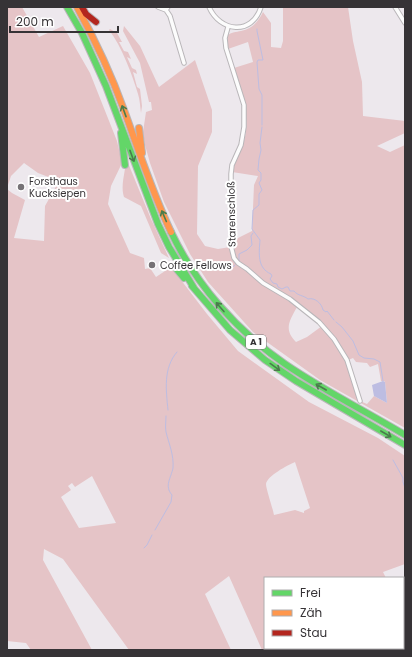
<svg xmlns="http://www.w3.org/2000/svg" width="412" height="657" viewBox="0 0 412 657" font-family="Poppins,sans-serif">
	<style>
		.green { fill: #e5c4c7; fill-rule: evenodd }
		.water { fill: #bdbde2 }
		.lines { fill: none; stroke-linecap: round; stroke-linejoin: round }
		.stream { stroke: #bdbde2; stroke-width: 1 }
		.street-casing { stroke: #b9b6b9; stroke-width: 5.5 }
		.fast-casing { stroke: #b9b6b9; stroke-width: 8 }
		.slow-casing { stroke: #b9b6b9; stroke-width: 8 }
		.jam-casing { stroke: #b9b6b9; stroke-width: 8 }
		.street { stroke: #fcfcfc; stroke-width: 3.5 }
		.fast { stroke: #63d668; stroke-width: 6 }
		.slow { stroke: #ff974d; stroke-width: 6 }
		.jam { stroke: #b3261e; stroke-width: 6 }
		.oneway { stroke: #4a7c4c }
		.poi-dot { fill: #767276; stroke: #fff; stroke-width: 1.5 }
		.labels { text-anchor: middle; stroke-width: 4; stroke-linejoin: round; paint-order: stroke }
		.shield { fill: #fff; stroke: #727072; stroke-width: 1 }
		.shield-label { font-size: 9px; font-weight: bold; fill: #363336 }
		.poi-label { font-size: 10px; fill: #363336; stroke: #fff; text-anchor: start }
		.street-label { font-size: 10px; fill: #363336; stroke: #fff }
	</style>
	<rect width="100%" height="100%" fill="#ede8ed"/>
	<path class="green" d="M7 7H22L39 37 63 26 90 73 117 141 122 163 111 186 108 204 130 253 144 258 145 269 150 268 156 277 171 267 207 314 238 351 309 402 378 438 405 456V564L383 572 386 578H265V648H354L356 650H262L229 576 205 594 231 650H129L63 559 44 549 43 560 92 650H31L26 643 7 641V189L12 193 25 200 14 238 44 241 45 206 59 181 38 173 24 163 11 176 7 188ZM295 462 310 508 304 511V513L295 510 274 515C273 509 266 489 266 484 267 476 288 465 295 462ZM92 476 116 523 79 528 61 497 71 490 68 486 72 483 75 487Z
		M283 7H348L353 41 362 82 363 116 405 121V133L377 146 390 152 405 145V428L320 380 253 332 208 282 190 254 164 202 150 163 145 145 143 132 146 112 152 110 151 102H149L140 63 123 31 124 26 140 46 159 87 195 60 212 110V132L198 166 197 234 205 246 218 249 230 247 232 241 252 231 254 185 258 176 232 172C235 160 242 150 245 137 250 113 241 91 234 68L253 62 248 42 228 49 227 41 228 35C232 32 236 32 241 31 252 29 258 22 263 12L271 23V47L281 48 283 41ZM297 307 322 326 307 337 296 342C283 329 290 320 297 307ZM353 358 356 362 367 363 370 367 378 364 381 381H384L385 382 387 403 374 396 367 404 360 401 346 361Z
		M110 29 117 33 122 42H119L124 51 128 52 131 59 127 57 132 68 136 70 137 74 133 72 137 87 140 89 142 106 141 113C140 106 140 100 138 94 132 74 122 47 109 30Z
		M126 158 151 219 169 258 161 253 141 206 124 197C120 185 126 171 126 158Z"/>
	<path class="water" d="M383 381 385 382 387 403 374 396 372 385Z"/>
	<g class="lines">
		<path class="stream" d="M257 29V31L263 60H258L257 62 259 89 262 95V125
			M262 127 260 143 261 150 259 159 258 170 261 173V180L259 183 262 190 259 194V205L253 210 252 229 260 240C259 253 257 268 271 274L272 276 270 279 273 283 277 284 278 287 282 289 286 287H288L290 291H294C298 296 303 295 308 299 315 297 322 304 323 310L326 312 327 311 334 320
			M239 260V254L247 250 252 245 251 236 253 233
			M223 264 232 268 235 265
			M336 322 342 327 353 341 359 355 364 358 374 359 380 362 383 381
			M168 410C166 390 163 368 177 352
			M393 460 403 478V482L405 488
			M155 530 171 502 172 495C164 486 171 478 173 468 174 455 169 444 166 432 165 427 166 421 166 416
			M144 548 147 545 152 535"/>
		<g class="street-casing">
			<path id="street" d="M158 7 166 10 168 7
				M209 7C220 32 252 36 261 7
				M395 7 405 23
				M166 10 170 16 184 63
				M228 27 225 38 226 48 244 105V127L241 145 232 165 231 174V246L234 258 238 263 247 269 263 283 290 299 319 322 334 339 347 360 360 401
				M403 617H405
				M389 648 391 650"/>
		</g>
		<g class="fast-casing">
			<path id="fast" d="M67 7 82 33 106 86 158 224 169 247 194 288
				M121 133 125 165
				M171 232C196 285 237 331 285 364 323 390 365 411 405 435
				M174 266 184 278
				M192 286 230 330 265 360 296 381 405 445"/>
		</g>
		<g class="slow-casing">
			<path id="slow" d="M77 7C95 40 111 74 124 110 139 151 152 192 171 232
				M139 128 142 153"/>
		</g>
		<g class="jam-casing">
			<path id="jam" d="M82 7 86 14 96 22"/>
		</g>
		<use href="#street" class="street"/>
		<use href="#fast" class="fast"/>
		<use href="#slow" class="slow"/>
		<use href="#jam" class="jam"/>
	</g>
	<defs><path id="oneway-shaft" d="M-6 0H5M1.5-3L5.5 0L1.5 3" fill="none" stroke-width="1.6" stroke-linecap="round" stroke-linejoin="round"/></defs>
	<g class="oneway">
		<use href="#oneway-shaft" transform="translate(124 111) rotate(-110)"/>
		<use href="#oneway-shaft" transform="translate(132 156) rotate(70)"/>
		<use href="#oneway-shaft" transform="translate(164 216) rotate(-113)"/>
		<use href="#oneway-shaft" transform="translate(220 307) rotate(-131)"/>
		<use href="#oneway-shaft" transform="translate(275 367) rotate(36)"/>
		<use href="#oneway-shaft" transform="translate(321 387) rotate(-150)"/>
		<use href="#oneway-shaft" transform="translate(386 434) rotate(30)"/>
	</g>
	<g class="poi-dot">
		<circle cx="21" cy="187" r="4"/>
		<circle cx="152" cy="265" r="4"/>
	</g>
	<g class="labels">
		<rect class="shield" x="246" y="335" width="20" height="14" rx="3"/>
		<g class="shield-label">
			<text x="256" y="345">A 1</text>
		</g>
		<g class="poi-label">
			<text x="29" y="185">Forsthaus<tspan x="29" dy="12">Kucksiepen</tspan></text>
			<text x="160" y="269">Coffee Fellows</text>
		</g>
		<g class="street-label">
			<text transform="translate(231 214) rotate(-91)" y="4">Starenschloß</text>
		</g>
	</g>
	<rect width="412" height="657" fill="none" stroke="#363336" stroke-width="16"/>
	<rect x="264" y="577" width="140" height="72" fill="#ffffff" stroke="#afadaf"/>
	<rect x="272" y="590" width="20" height="6" fill="#63d668" stroke="#afadaf"/>
	<text x="300" y="597" font-size="12" fill="#363336">Frei</text>
	<rect x="272" y="610" width="20" height="6" fill="#ff974d" stroke="#afadaf"/>
	<text x="300" y="617" font-size="12" fill="#363336">Zäh</text>
	<rect x="272" y="630" width="20" height="6" fill="#b3261e" stroke="#afadaf"/>
	<text x="300" y="637" font-size="12" fill="#363336">Stau</text>
	<path d="M10 26v6h108v-6" fill="none" stroke="#363336" stroke-width="2"/>
	<text x="16" y="26" font-size="12" fill="#363336" stroke="#ffffff" stroke-width="3" paint-order="stroke">200 m</text>
</svg>
